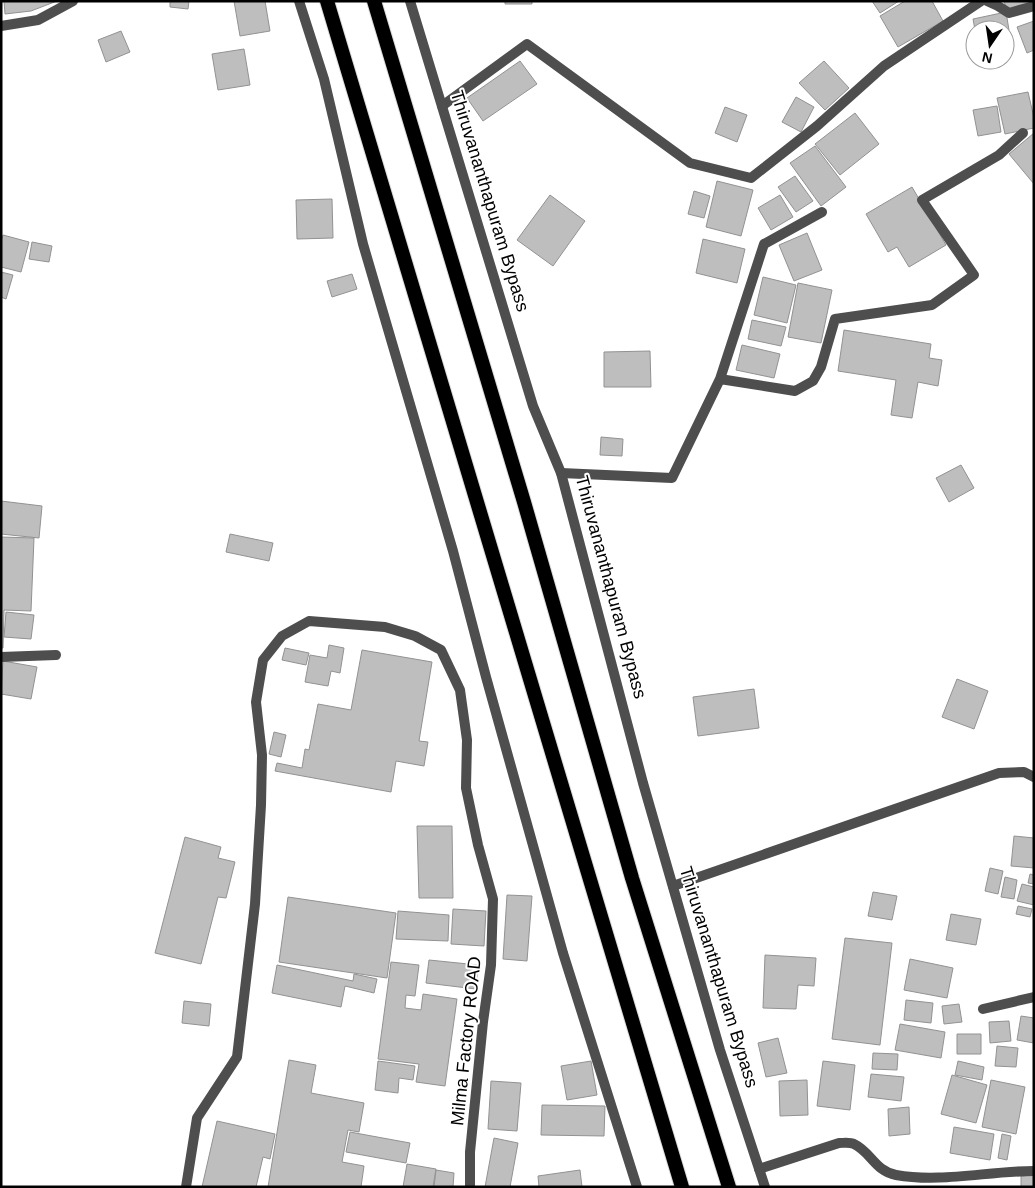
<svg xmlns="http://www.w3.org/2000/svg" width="1035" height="1188" viewBox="0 0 1035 1188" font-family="Helvetica,sans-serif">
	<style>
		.building { fill: #bebebe; stroke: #929292 }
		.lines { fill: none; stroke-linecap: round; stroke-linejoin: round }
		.trunk-casing { stroke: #dbdbdb; stroke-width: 16 }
		.service { stroke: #4e4e4e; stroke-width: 10 }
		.minor { stroke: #4e4e4e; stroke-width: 10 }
		.tertiary { stroke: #4e4e4e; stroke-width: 10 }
		.trunk { stroke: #000; stroke-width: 14 }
		.labels { text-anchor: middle; stroke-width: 4; stroke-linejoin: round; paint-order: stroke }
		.street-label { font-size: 18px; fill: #000; stroke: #fff }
	</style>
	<rect width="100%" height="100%" fill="#fff"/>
	<path class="building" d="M4 1H57L31 11 5 14Z
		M170 1H189L188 9 170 7Z
		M234 1H265L270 31 240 36Z
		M505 1H532V4H505Z
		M872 1H899L880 13Z
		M905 1H932L943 21 898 47 880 16Z
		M1004 1H1034L1007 11Z
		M1006 12 1009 30H975L973 19Z
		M1034 21V50L1027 53 1017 27Z
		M121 31 130 52 106 62 98 40Z
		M244 49 250 85 218 90 212 54Z
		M520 61 537 84 483 121 467 98Z
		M824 61 849 88 825 110 799 83Z
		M1028 92 1034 118V128L1005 134 997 98Z
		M796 97 814 107 801 132 782 122Z
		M997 106 1001 132 978 136 973 110Z
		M725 107 747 115 737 142 715 133Z
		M855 113 879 144 840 175 815 144Z
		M1034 133V184L1009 154Z
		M815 146 846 187 821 206 790 163Z
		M795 176 813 201 796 212 778 187Z
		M717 181 753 190 741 236 706 227Z
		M912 187 946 245 909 267 897 247 888 252 866 214Z
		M694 191 710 196 704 218 688 214Z
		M550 195 585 221 553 266 517 240Z
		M780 195 793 217 771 230 758 208Z
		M332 199 333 238 297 239 296 200Z
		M807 233 822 270 794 281 779 245Z
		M3 235 29 242 21 272 1 267V241Z
		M703 239 745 249 737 283 696 273Z
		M32 242 52 246 49 262 29 259Z
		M1 272 13 275 6 299 1 297Z
		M352 274 357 289 332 297 327 281Z
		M763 277 796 285 787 323 754 315Z
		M798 283 832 290 821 343 788 337Z
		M752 320 786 327 781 346 748 339Z
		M844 330 931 344 929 358 942 360 938 386 918 382 912 418 891 415 896 380 838 371Z
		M742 345 780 354 774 378 736 370Z
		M650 351 651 387H604V352Z
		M601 437 623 439 622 456 600 455Z
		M961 465 974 488 949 502 936 478Z
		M1 501 42 506 39 538 1 534Z
		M230 534 273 543 269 561 226 552Z
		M1 537 34 538 31 611 4 610 3 648H1Z
		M6 612 34 615 31 639 4 637Z
		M329 645 344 648 340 673 331 671 328 686 305 682 310 655 327 658Z
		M285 648 309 653 306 665 282 660Z
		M362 650 432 662 419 741 428 742 424 766 396 761 391 792 275 771 277 763 302 768 305 749 309 750 318 704 351 710Z
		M3 661 37 667 31 699 1 694Z
		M957 679 988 691 974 729 942 717Z
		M754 689 759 728 698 736 693 697Z
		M274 732 286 735 281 757 269 754Z
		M417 826H452L453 898H419Z
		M1014 836 1034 838V868L1011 866Z
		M185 837 221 847 218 858 235 862 226 898 218 897 201 964 155 953Z
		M990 868 1003 871 998 894 985 891Z
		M1030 874 1034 875V884L1028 883Z
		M1005 877 1017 880 1014 899 1001 897Z
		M1022 884 1034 887V905L1017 901Z
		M873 892 897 896 892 920 868 916Z
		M507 895 532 896 527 961 503 959Z
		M288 897 396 913 387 978 279 962Z
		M1018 906 1032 909 1030 917 1016 914Z
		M453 909 486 911 484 946 451 944Z
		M398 911 449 915 448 941 396 939Z
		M951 914 981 919 976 945 946 940Z
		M845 938 892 943 880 1045 832 1039Z
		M765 955 816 958 814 986 798 985 796 1009 763 1008Z
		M910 959 953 968 947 998 904 990Z
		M429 960 478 965 476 989 426 983Z
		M391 962 419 965 415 996 406 995 405 1008 421 1010 423 994 457 999 445 1086 416 1082 419 1064 378 1059Z
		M277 965 353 981 354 974 377 979 374 993 345 986 341 1007 272 993Z
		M906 1000 933 1003 931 1023 904 1020Z
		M184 1001 211 1004 209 1026 182 1023Z
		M959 1004 962 1022 944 1024 942 1006Z
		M1021 1016 1034 1018V1043L1017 1040Z
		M1009 1021 1011 1041 990 1043 989 1022Z
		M900 1024 945 1032 941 1058 895 1050Z
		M957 1034H981V1054H957Z
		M778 1038 787 1073 766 1077 758 1043Z
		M997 1046 1018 1048 1016 1067 995 1066Z
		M873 1053 898 1054 897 1070 872 1069Z
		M289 1060 316 1065 311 1093 364 1103 359 1132 348 1130 342 1162 364 1166 361 1187H268Z
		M378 1061 415 1066 413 1080 399 1078 398 1093 375 1090Z
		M591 1061 597 1095 567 1100 561 1066Z
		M823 1061 855 1065 850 1110 817 1106Z
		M958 1061 984 1067 982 1080 955 1075Z
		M871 1074 904 1077 901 1101 868 1097Z
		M952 1075 987 1085 976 1123 941 1114Z
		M807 1080 808 1115 780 1116 779 1081Z
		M991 1080 1025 1087 1016 1134 982 1127Z
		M491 1081 521 1083 517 1131 488 1129Z
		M542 1105 605 1106 604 1136 541 1135Z
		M909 1107 910 1134 889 1136 888 1109Z
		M217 1121 275 1134 270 1159 263 1157 256 1187H202Z
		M954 1127 994 1134 990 1160 950 1153Z
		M350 1132 410 1143 406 1163 346 1152Z
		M1002 1134 1011 1136 1007 1160 998 1158Z
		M494 1138 518 1143 510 1187H485Z
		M407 1164 436 1169 433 1187H403Z
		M436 1170 454 1173 453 1187H434Z
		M580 1170 582 1187H539L538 1176Z
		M1034 1175V1187H1021V1176Z"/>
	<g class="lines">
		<g class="trunk-casing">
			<path id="trunk" d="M327 1 682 1187
				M374 1 524 502 632 878 729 1187"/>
		</g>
		<path class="service" d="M1 657 56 655
			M186 1187 197 1118 237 1057 255 904 261 805 262 755 256 702 263 660 282 636 309 621 385 627 415 636 441 650 460 690 467 740 466 788 478 845 493 899 491 965 483 1022 470 1152V1187"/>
		<path class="minor" d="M987 1 998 6 1009 13 1034 6
			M1 26 38 20 73 1
			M442 106 527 44 690 163 751 178 817 126 884 66 981 1
			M720 379 764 244 822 212
			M561 473 672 478 720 379 795 391 813 381 821 367 835 319 932 305 974 275 922 200 999 155 1023 133
			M673 886 999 773 1024 772 1034 777
			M983 1009 1034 997
			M759 1169 839 1143C844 1143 850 1142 854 1144 871 1152 875 1171 896 1175 941 1183 988 1171 1034 1171"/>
		<path class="tertiary" d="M299 1 324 79 363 244 453 551 486 677 563 953 637 1187
			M410 1 533 406 561 473 643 783 720 1050 765 1187"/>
		<use href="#trunk" class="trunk"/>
	</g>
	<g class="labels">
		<g class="street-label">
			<text transform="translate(490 201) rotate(73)" y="6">Thiruvananthapuram Bypass</text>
			<text transform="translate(611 587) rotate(75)" y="6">Thiruvananthapuram Bypass</text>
			<text transform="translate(719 977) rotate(73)" y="6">Thiruvananthapuram Bypass</text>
			<text transform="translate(466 1041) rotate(-84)" y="6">Milma Factory ROAD</text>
		</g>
	</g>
	<rect width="1035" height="1188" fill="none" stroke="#000000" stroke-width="5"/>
	<g transform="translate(990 45) rotate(193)"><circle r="24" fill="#ffffff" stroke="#999999"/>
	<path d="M0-4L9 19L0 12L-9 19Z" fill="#000000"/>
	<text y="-8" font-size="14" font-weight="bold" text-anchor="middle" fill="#000000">N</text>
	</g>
</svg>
